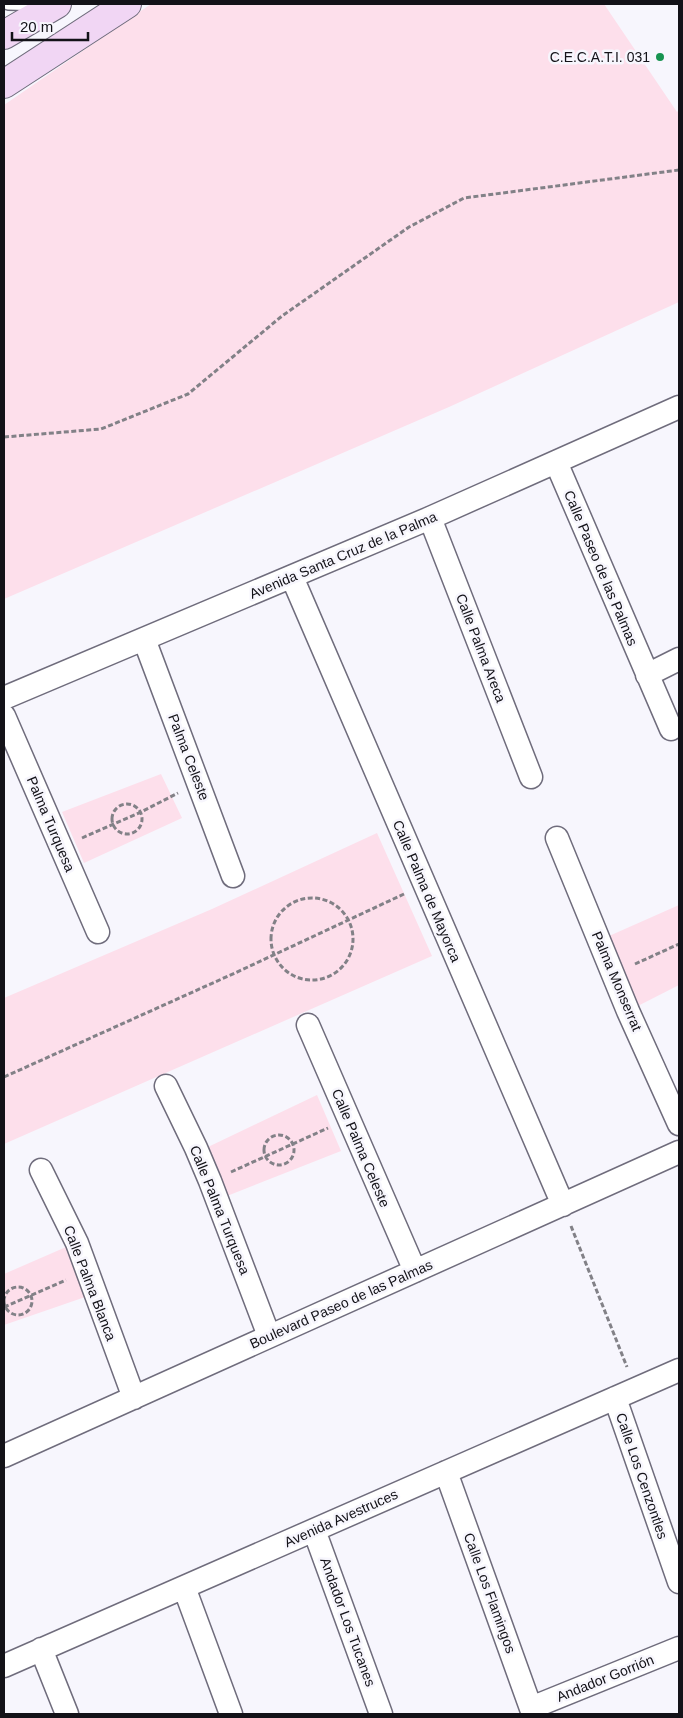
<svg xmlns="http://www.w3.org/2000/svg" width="683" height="1718" viewBox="0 0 683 1718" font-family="Helvetica,sans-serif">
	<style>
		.green { fill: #fddfeb }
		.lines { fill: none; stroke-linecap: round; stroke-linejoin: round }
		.service-casing { stroke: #6f6c7c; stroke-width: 14 }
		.minor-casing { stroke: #6f6c7c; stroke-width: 25 }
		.secondary-casing { stroke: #6f6c7c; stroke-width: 30 }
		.path { stroke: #828187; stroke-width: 3; stroke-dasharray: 5 2.5; stroke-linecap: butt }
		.service { stroke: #fff; stroke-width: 11 }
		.minor { stroke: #fff; stroke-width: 22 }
		.secondary { stroke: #f1d6f4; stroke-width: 28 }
		.poi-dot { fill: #179350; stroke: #f7f6fd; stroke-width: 2 }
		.labels { text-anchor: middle; stroke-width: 5; stroke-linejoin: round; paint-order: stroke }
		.poi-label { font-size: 14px; fill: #131218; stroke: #f7f6fd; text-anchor: end }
		.street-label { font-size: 14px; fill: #131218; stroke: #f7f6fd }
	</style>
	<rect width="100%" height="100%" fill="#f7f6fd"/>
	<path class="green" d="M151 4H604L677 112 679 110V302L449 407 4 599V105Z
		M161 774 182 818 84 863 62 812Z
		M377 833 432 956 4 1144V998L212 909Z
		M679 905V985L628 1011 600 940Z
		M317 1095 341 1151 227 1196 208 1147Z
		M73 1244 91 1295 4 1325V1274Z"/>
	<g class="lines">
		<g class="service-casing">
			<path id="service" d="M8 4 43 5"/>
		</g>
		<g class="minor-casing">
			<path id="minor" d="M556 462 671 729
				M430 518 531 777
				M292 577 563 1205
				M144 639 233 876
				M647 675 679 659
				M4 698 430 518 679 407
				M4 716 98 932
				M557 838 628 1011 679 1124
				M308 1025 415 1271
				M166 1086 196 1148 210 1181 269 1336
				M41 1170 77 1243 134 1398
				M615 1398 679 1582
				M4 1456 679 1152
				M446 1472 533 1714
				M314 1530 381 1714
				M184 1587 231 1714
				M41 1649 67 1714
				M4 1666 679 1370
				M531 1708 679 1648"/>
		</g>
		<g class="secondary-casing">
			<path id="secondary" d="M4 35 57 4
				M4 84 127 4"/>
		</g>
		<path class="path" d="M4 437 101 429 188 394 282 316 409 227 464 198 679 170
			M112 819a15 15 0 1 1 30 0a15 15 0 1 1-30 0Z
			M82 838 141 812 178 793
			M271 939a41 41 0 1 1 82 0a41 41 0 1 1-82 0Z
			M635 964 679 944
			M4 1077 235 973 404 894
			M264 1150a15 15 0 1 1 30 0a15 15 0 1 1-30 0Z
			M231 1172 328 1128
			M571 1226 627 1367
			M4 1301a14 14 0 1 1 28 0a14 14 0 1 1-28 0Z
			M4 1307 66 1280"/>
		<use href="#service" class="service"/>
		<use href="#minor" class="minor"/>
		<use href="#secondary" class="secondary"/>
	</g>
	<circle class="poi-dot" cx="660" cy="57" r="5"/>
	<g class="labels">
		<g class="poi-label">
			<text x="650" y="62">C.E.C.A.T.I. 031</text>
		</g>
		<g class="street-label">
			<text transform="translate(343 555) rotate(-23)" y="5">Avenida Santa Cruz de la Palma</text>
			<text transform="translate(601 568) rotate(67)" y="5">Calle Paseo de las Palmas</text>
			<text transform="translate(481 648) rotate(69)" y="5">Calle Palma Areca</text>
			<text transform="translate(189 757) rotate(69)" y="5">Palma Celeste</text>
			<text transform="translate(51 824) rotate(67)" y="5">Palma Turquesa</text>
			<text transform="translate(427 891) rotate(67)" y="5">Calle Palma de Mayorca</text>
			<text transform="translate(617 981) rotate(67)" y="5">Palma Monserrat</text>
			<text transform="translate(361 1148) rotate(67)" y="5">Calle Palma Celeste</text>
			<text transform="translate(220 1210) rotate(68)" y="5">Calle Palma Turquesa</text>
			<text transform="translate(90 1283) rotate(69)" y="5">Calle Palma Blanca</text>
			<text transform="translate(341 1304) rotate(-24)" y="5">Boulevard Paseo de las Palmas</text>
			<text transform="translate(642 1476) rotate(71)" y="5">Calle Los Cenzontles</text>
			<text transform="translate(341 1518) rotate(-24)" y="5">Avenida Avestruces</text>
			<text transform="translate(490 1593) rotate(70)" y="5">Calle Los Flamingos</text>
			<text transform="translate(348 1622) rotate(70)" y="5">Andador Los Tucanes</text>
			<text transform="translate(605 1678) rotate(-22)" y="5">Andador Gorrión</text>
		</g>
	</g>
	<rect width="683" height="1718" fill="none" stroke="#131218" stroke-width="10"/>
	<path d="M12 32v8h76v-8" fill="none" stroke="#131218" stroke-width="2.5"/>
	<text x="20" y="32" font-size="15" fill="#131218" stroke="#f7f6fd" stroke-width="4" paint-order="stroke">20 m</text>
</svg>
